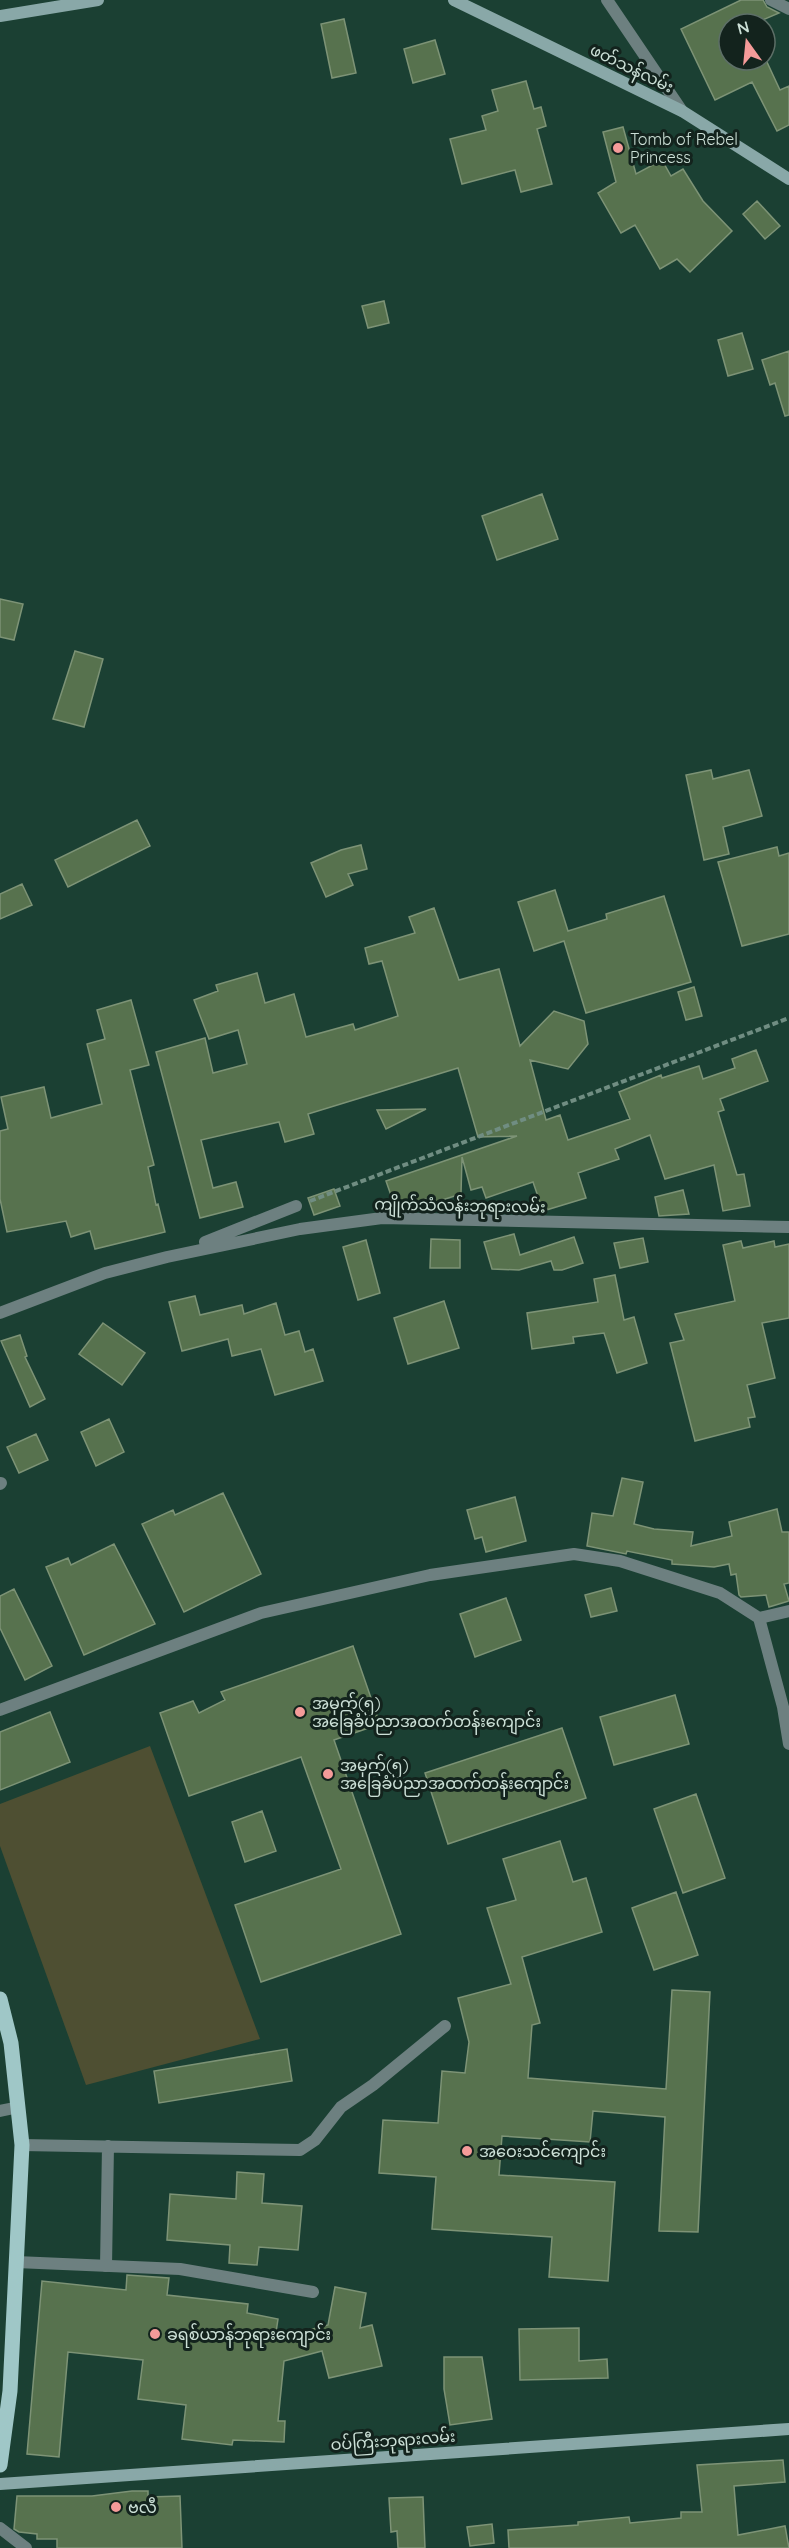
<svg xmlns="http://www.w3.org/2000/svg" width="789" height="2548" viewBox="0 0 789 2548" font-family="Quicksand,'Noto Sans Myanmar',sans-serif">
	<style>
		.green { fill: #4e4f32 }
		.building { fill: #57724e; stroke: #7d9376; stroke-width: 1.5 }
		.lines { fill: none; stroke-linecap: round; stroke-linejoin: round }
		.path { stroke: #708d82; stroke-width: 4; stroke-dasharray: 6 3; stroke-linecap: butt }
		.lane { stroke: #6d8080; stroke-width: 12 }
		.street { stroke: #6d8080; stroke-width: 12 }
		.secondary { stroke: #89a8a8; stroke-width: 12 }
		.primary { stroke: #9fc7c7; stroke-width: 15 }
		.poi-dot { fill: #f59b99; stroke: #13231d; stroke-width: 2 }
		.labels { text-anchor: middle; stroke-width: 6; stroke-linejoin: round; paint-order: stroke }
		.street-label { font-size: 16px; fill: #cce0d7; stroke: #13231d }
		.poi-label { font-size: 16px; fill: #cce0d7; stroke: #13231d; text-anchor: start }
	</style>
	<rect width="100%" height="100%" fill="#1b4033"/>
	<path class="green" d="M150 1746 260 2039 86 2085 0 1846V1804Z"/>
	<path class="building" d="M741 0H763L767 7 779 13 753 24H729V60H766L780 90 789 86V125L777 131 752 82 715 100 681 29Z
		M344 19 356 73 332 78 321 24Z
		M435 40 445 74 413 83 404 49Z
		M526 81 534 109 541 107 546 126 537 129 552 184 521 192 515 170 462 184 450 139 486 130 482 116 498 111 492 90Z
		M623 127 636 174 662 160 671 176 683 169 703 201 732 231 690 272 677 259 660 269 635 225 621 233 598 193 616 182 603 132Z
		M757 201 780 226 765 239 743 214Z
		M384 301 389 323 368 328 362 306Z
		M742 333 753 369 728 376 718 340Z
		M789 351V415L785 416 775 383 770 385 762 360Z
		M542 494 558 539 497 560 482 516Z
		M0 599 23 604 14 640 0 637Z
		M75 651 103 659 84 727 53 719Z
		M711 770 713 779 749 770 762 816 723 827 729 854 704 860 686 775Z
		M137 820 150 846 68 887 55 860Z
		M361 845 367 869 348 874 353 885 326 897 311 863 341 850Z
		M777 847 779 856 789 853V934L742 946 718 862Z
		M22 884 32 905 0 919V894Z
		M555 890 568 931 607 919 606 914 664 896 691 982 586 1013 564 941 534 951 518 902Z
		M434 908 459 980 499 969 520 1046 554 1011 584 1021 588 1044 568 1069 530 1060 546 1120 560 1115 568 1140 630 1119 619 1092 661 1075 662 1078 699 1066 703 1079 735 1068 732 1059 756 1050 768 1081 720 1099 724 1110 718 1112 737 1175 744 1174 750 1206 723 1211 714 1165 665 1179 650 1135 615 1149 619 1159 578 1173 586 1198 543 1211 533 1182 486 1198 482 1187 471 1190 462 1157 461 1194 436 1202 434 1196 414 1203 413 1198 394 1204 386 1181 517 1136 478 1137 458 1068 308 1114 314 1134 285 1142 279 1122 201 1140 213 1188 236 1182 243 1207 200 1218 156 1052 205 1038 213 1073 247 1064 238 1030 209 1039 194 1000 218 991 216 985 257 973 265 1003 294 994 306 1037 353 1024 355 1030 398 1016 382 961 369 964 365 948 415 933 409 917Z
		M694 987 702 1016 686 1020 678 992Z
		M131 1000 149 1065 130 1070 154 1165 148 1167 156 1205 158 1204 165 1232 95 1249 90 1231 71 1237 66 1221 7 1232 0 1199V1131L8 1129 1 1097 44 1087 51 1118 102 1104 87 1044 105 1039 97 1010Z
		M426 1109 386 1129 377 1110Z
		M334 1189 340 1206 314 1215 308 1198Z
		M683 1190 689 1214 659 1216 655 1197Z
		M514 1234 520 1255 574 1237 583 1263 562 1270H554L551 1261 519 1270 492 1269 484 1242Z
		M643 1238 648 1262 620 1268 614 1243Z
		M431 1239 460 1240V1268H430Z
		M366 1240 380 1293 358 1300 343 1247Z
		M741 1241 743 1248 774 1241 775 1247 789 1244V1318L762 1323 775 1378 747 1385 755 1417 748 1418 750 1427 695 1441 670 1343 684 1340 675 1314 735 1301 723 1245Z
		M615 1275 624 1320 634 1317 647 1363 617 1373 604 1333 573 1337 574 1343 532 1349 527 1313 598 1302 594 1279Z
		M195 1296 200 1315 242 1305 244 1314 276 1303 285 1335 299 1331 305 1352 313 1349 323 1381 275 1395 261 1349 232 1356 228 1339 182 1351 169 1302Z
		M444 1301 459 1348 408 1364 394 1318Z
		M103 1323 145 1353 122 1385 79 1354Z
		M20 1335 27 1356 25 1357 45 1399 30 1407 1 1341Z
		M109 1419 124 1452 96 1466 81 1432Z
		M36 1434 48 1460 19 1473 7 1447Z
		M622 1478 643 1482 634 1524 654 1529 693 1532 691 1546 732 1536 729 1522 777 1509 782 1532H789V1583L784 1584 789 1601 769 1607 766 1595 741 1597 739 1595 736 1574 731 1575 729 1564 714 1567 672 1564V1560L627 1551 626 1554 587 1546 592 1513 613 1516Z
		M223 1493 261 1574 184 1612 142 1524 173 1510 175 1515Z
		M515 1497 526 1541 486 1552 482 1537 475 1539 467 1510Z
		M114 1544 155 1624 84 1655 46 1567 68 1558 71 1565Z
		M611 1588 617 1611 591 1617 585 1595Z
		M14 1589 52 1666 25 1680 0 1628V1596Z
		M506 1598 521 1640 475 1657 460 1614Z
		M353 1646 380 1724 334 1740 401 1934 261 1982 235 1905 341 1869 301 1757 189 1796 160 1713 193 1701 199 1713 225 1700 221 1692Z
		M675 1695 689 1744 614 1765 600 1717Z
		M50 1712 70 1762 0 1790V1732Z
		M562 1728 586 1798 448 1844 425 1773Z
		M696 1794 725 1878 683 1893 654 1809Z
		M262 1811 276 1851 245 1862 232 1822Z
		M560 1841 573 1882 586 1878 602 1932 522 1957 540 2023 532 2025 528 2078 666 2089 672 1990 710 1992 698 2232 659 2231 665 2117 593 2111 590 2142 502 2136 499 2175 615 2182 608 2281 549 2277 552 2237 432 2229 436 2177 379 2173 383 2120 438 2123 442 2071 465 2073 469 2042 458 1998 511 1984 487 1908 516 1900 503 1859Z
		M676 1892 698 1955 654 1970 632 1908Z
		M287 2049 292 2081 159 2103 154 2071Z
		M237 2172 264 2174 262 2203 302 2206 298 2250 259 2247 257 2265 229 2263 230 2245 167 2240 170 2194 236 2199Z
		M127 2275 169 2278 167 2295 248 2304 247 2313 278 2319 275 2339 328 2325 335 2287 366 2293 360 2328 372 2325 382 2366 329 2378 322 2351 284 2361 278 2421H285L284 2442 233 2440 232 2445 182 2439 186 2405 138 2399 143 2360 68 2352 59 2457 27 2454 42 2281 126 2290Z
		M579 2328V2361L607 2359 608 2378 520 2380 519 2329Z
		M444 2357H482L492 2419 450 2425 444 2389Z
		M783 2460 785 2482 734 2486 738 2535 785 2526 789 2548H509L508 2530 578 2525V2522L629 2517 630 2523 681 2518V2512H702L697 2465Z
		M132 2491H148V2497L180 2496 182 2548H57V2539H37V2534L19 2532 14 2529 17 2496H92Z
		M423 2497 425 2548H398L397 2531 391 2532 389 2498Z
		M492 2524 494 2543 470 2546 467 2527Z"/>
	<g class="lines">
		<path class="path" d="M310 1201 789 1018"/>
		<path class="lane" d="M607 0 682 111
			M771 0 789 9
			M0 1484 1 1483
			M759 1618 783 1707 789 1744
			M0 1710 261 1613 430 1575 574 1554 620 1561 720 1593 759 1618 789 1611
			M22 2145 300 2150 315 2140 341 2107 373 2085 445 2026
			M106 2266 108 2146
			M0 2528 26 2548"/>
		<path class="street" d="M205 1242 296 1206
			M0 1313 105 1273 167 1257 300 1229 382 1218 789 1227
			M0 2111 19 2107
			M16 2262 180 2269 313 2292"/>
		<path class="secondary" d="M454 0 682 111 789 179
			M0 16 98 0
			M0 2484 789 2429"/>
		<path class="primary" d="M0 1999 11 2043 22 2145 10 2391 0 2465"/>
	</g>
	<g class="poi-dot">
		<circle cx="618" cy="148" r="6"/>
		<circle cx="300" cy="1712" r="6"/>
		<circle cx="328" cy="1774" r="6"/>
		<circle cx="467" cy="2151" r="6"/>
		<circle cx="155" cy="2334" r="6"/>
		<circle cx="116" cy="2507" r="6"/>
	</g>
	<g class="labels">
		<g class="street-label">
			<text transform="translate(632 68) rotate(26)" y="6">ဖတ်သန်လမ်း</text>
			<text transform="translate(460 1205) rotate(1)" y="6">ကျိုက်သံလန်းဘုရားလမ်း</text>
			<text transform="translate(393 2440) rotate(-4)" y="6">ဝပ်ကြီးဘုရားလမ်း</text>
		</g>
		<g class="poi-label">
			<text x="630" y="145">Tomb of Rebel<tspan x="630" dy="18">Princess</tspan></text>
			<text x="312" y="1709">အမှတ်(၅)<tspan x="312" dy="18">အခြေခံပညာအထက်တန်းကျောင်း</tspan></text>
			<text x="340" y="1771">အမုတ်(၅)<tspan x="340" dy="18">အခြေခံပညာအထက်တန်းကျောင်း</tspan></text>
			<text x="479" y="2157">အဝေးသင်ကျောင်း</text>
			<text x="167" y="2340">ခရစ်ယာန်ဘုရားကျောင်း</text>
			<text x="128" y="2513">ဗလီ</text>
		</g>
	</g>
	<g transform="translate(747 42) rotate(345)"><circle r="28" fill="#13231d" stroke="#5d6f67" stroke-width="1.5"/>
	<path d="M0-4.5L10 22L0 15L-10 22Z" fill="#f59b99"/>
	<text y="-9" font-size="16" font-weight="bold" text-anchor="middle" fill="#cce0d7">N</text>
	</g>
</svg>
